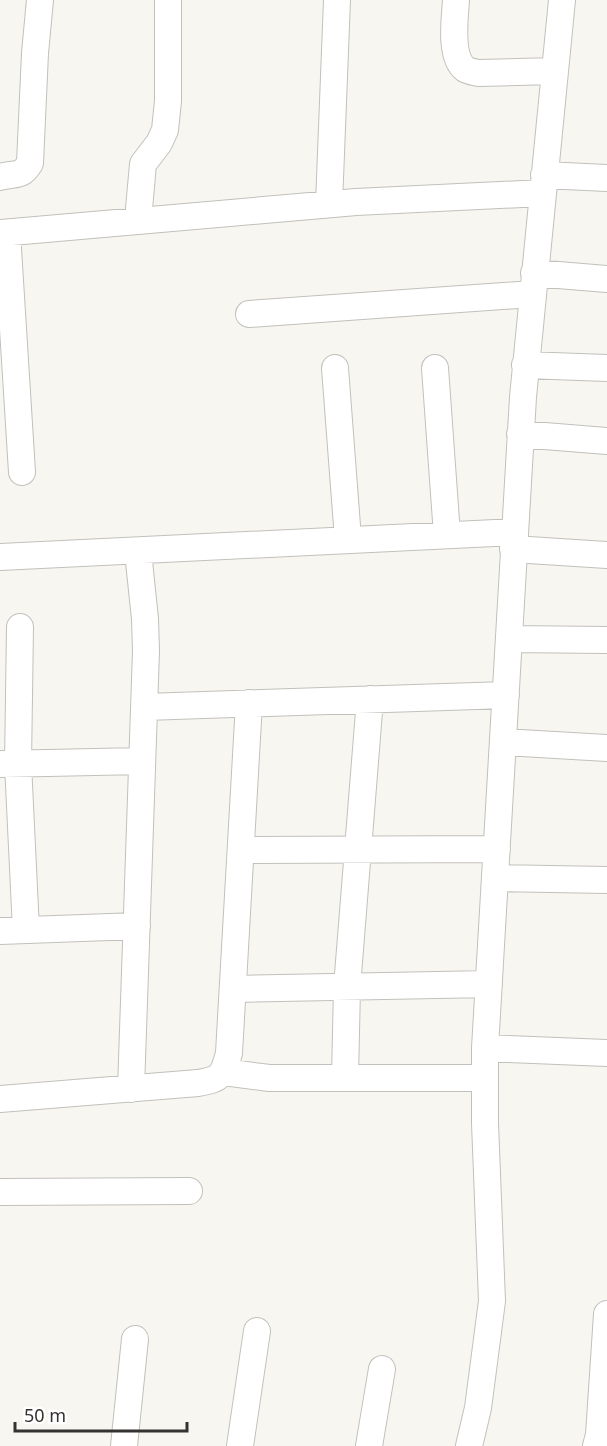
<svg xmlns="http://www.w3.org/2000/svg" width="607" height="1446" viewBox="0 0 607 1446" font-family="'Noto Sans',sans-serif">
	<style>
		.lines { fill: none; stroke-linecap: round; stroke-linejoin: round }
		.minor-casing { stroke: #c2c0bb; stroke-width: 28 }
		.minor { stroke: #fff; stroke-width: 26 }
	</style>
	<rect width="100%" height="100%" fill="#f8f6f0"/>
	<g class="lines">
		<g class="minor-casing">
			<path id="minor" d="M456 0C455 18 449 56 465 69 468 71 474 72 478 73L554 71
				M544 175 607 178
				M0 177C15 172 20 179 30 163L35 53 40 0
				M329 204 337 0
				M138 220 143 164 159 143 165 130 168 101V0
				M0 233 356 202 542 193
				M7 233 22 472
				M534 273 607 279
				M249 314 532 294
				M525 365 607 368
				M335 368 348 539
				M435 368 447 535
				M520 434 607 441
				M513 549 607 555
				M0 557 514 532
				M20 627 18 764 26 930
				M509 639 607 640
				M145 707 506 695
				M503 742 607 748
				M0 764 142 761
				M241 850 497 849
				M496 878 607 880
				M0 931 137 926
				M233 989 489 984
				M485 1048 607 1053
				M224 1072 269 1078H484
				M345 1078 347 987 370 699
				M131 1089 146 651 145 619 138 552
				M0 1099 198 1083C221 1079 223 1076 229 1053L249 703
				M0 1192 189 1191
				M124 1446 135 1339
				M240 1446 257 1331
				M369 1446 382 1369
				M469 1446 478 1408 492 1301 485 1123V1048L523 397 562 0
				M596 1446 599 1435 607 1314"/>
		</g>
		<use href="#minor" class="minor"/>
	</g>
	<path d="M15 1422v9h172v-9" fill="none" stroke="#343331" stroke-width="3"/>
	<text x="24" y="1422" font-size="18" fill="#343331" stroke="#ffffff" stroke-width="4.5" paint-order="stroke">50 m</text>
</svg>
